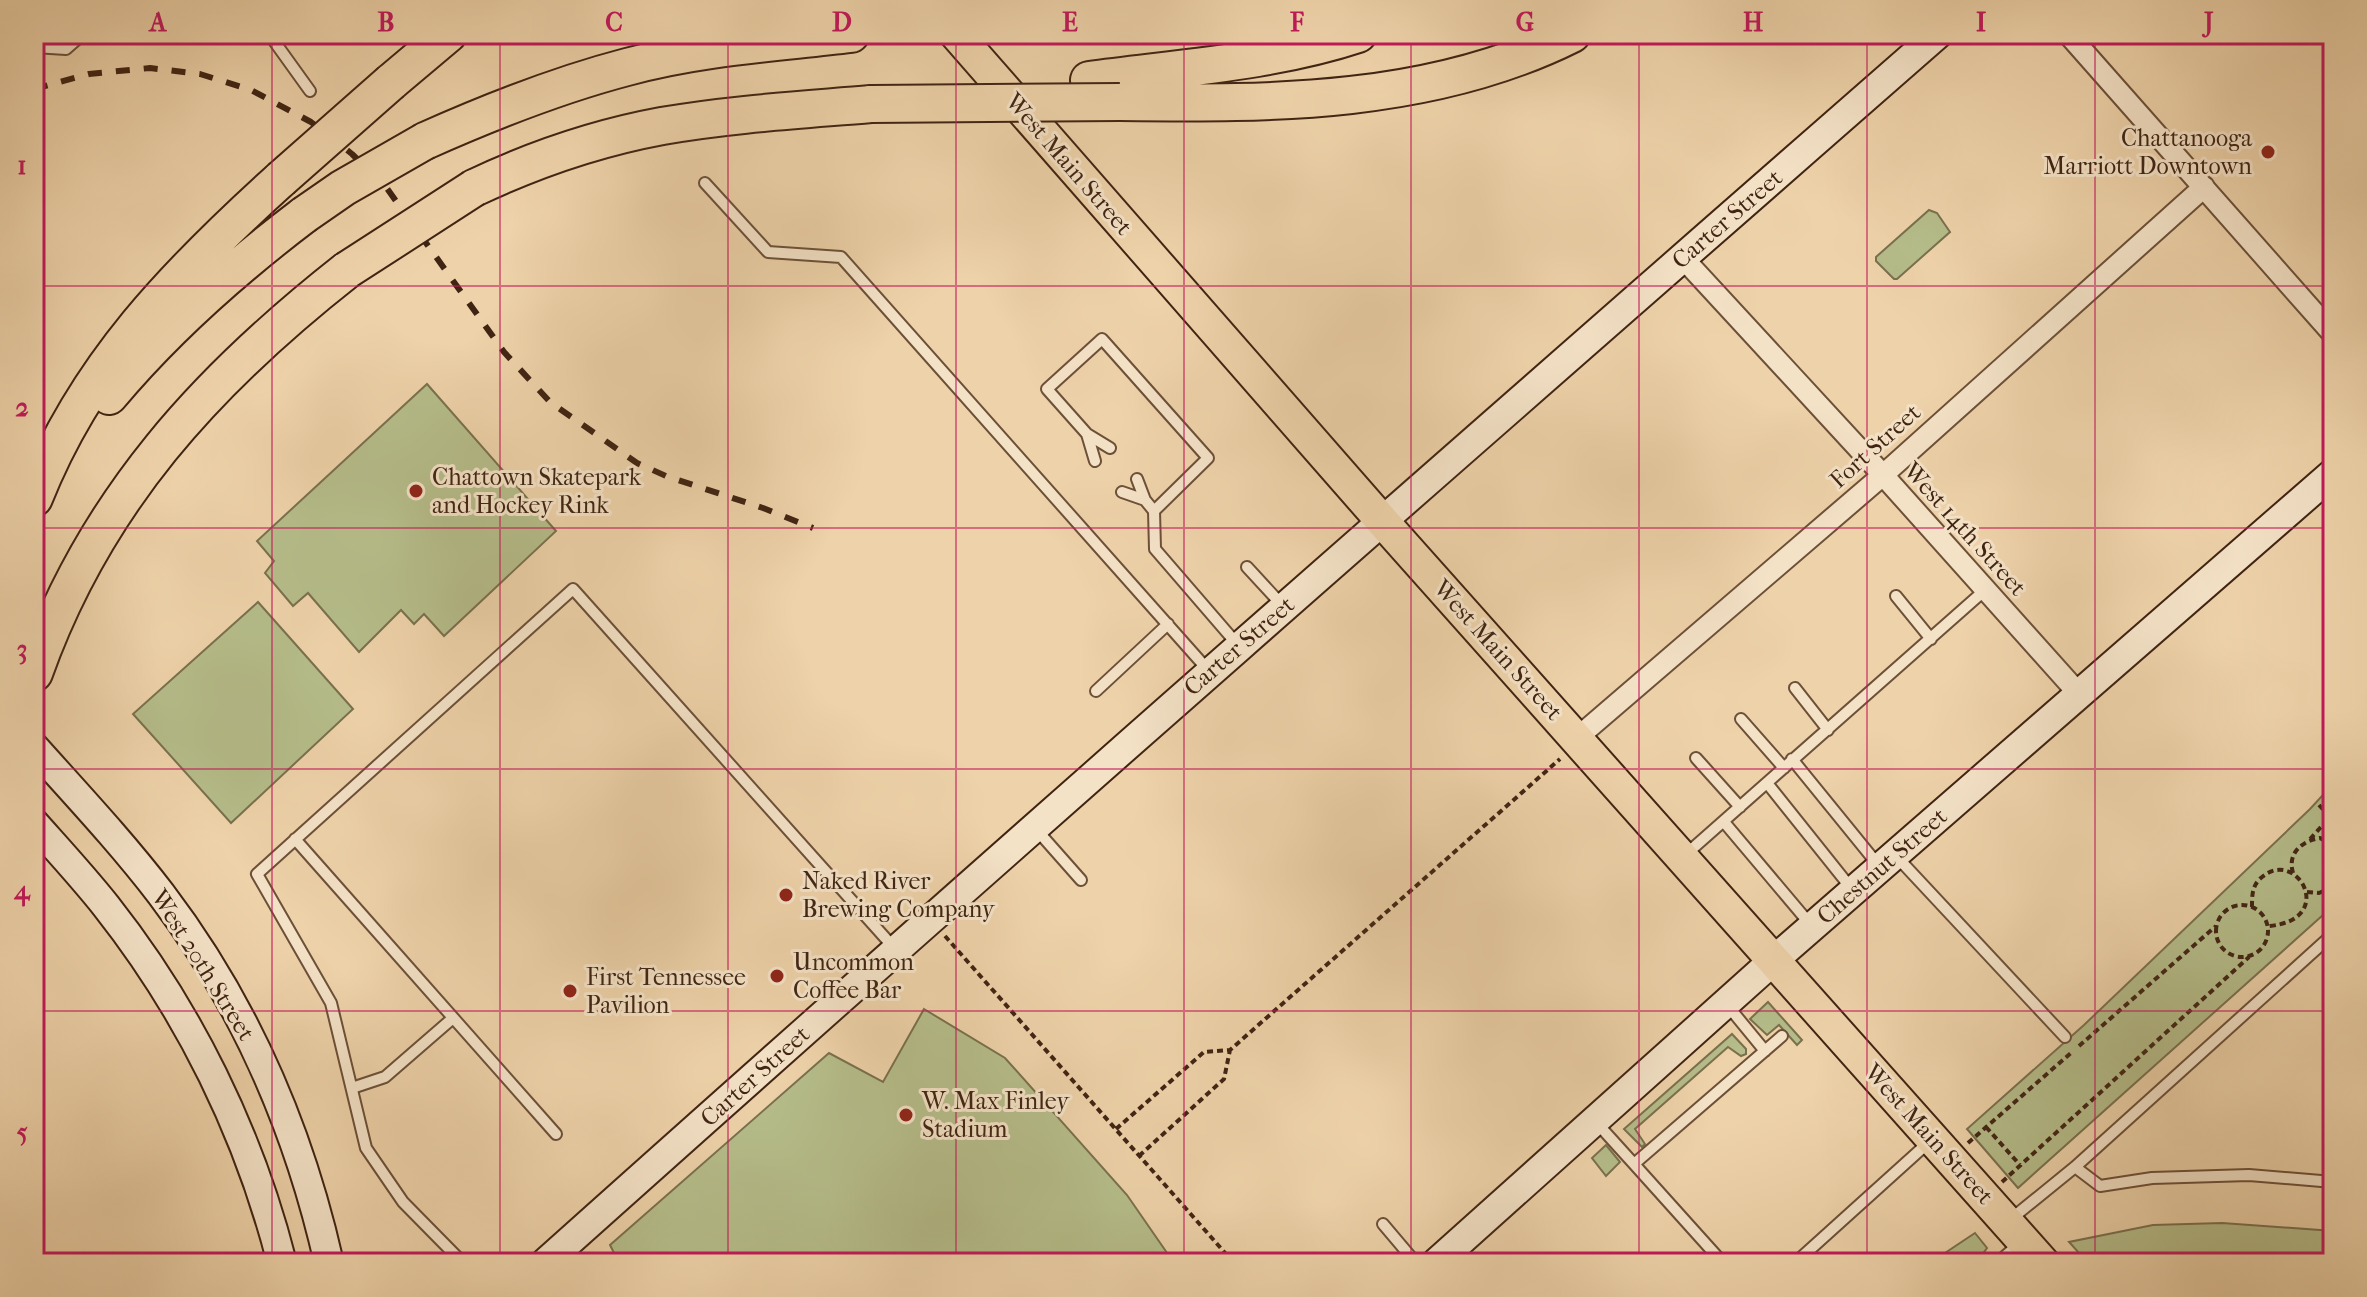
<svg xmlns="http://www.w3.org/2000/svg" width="2367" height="1297" viewBox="0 0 2367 1297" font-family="'IM FELL French Canon',serif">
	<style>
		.green { fill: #b5bd8a; stroke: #7a704e; stroke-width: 2 }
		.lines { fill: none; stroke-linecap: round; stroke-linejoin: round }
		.lane-casing { stroke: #6c5038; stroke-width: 14 }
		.street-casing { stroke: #6c5038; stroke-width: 24 }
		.secondary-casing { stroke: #402413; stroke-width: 32 }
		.primary-casing { stroke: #402413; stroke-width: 36 }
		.highway-casing { stroke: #402413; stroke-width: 40 }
		.path { stroke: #402413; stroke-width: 4; stroke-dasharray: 6 4; stroke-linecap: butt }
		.lane { stroke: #f4e2c7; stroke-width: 10 }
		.street { stroke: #f4e2c7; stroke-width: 20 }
		.secondary { stroke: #f4e2c7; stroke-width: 28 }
		.primary { stroke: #eed2a9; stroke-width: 32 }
		.highway { stroke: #eed2a9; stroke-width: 36 }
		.rail { stroke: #402413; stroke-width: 6; stroke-dasharray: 14 14; stroke-linecap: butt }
		.highway-bridge-casing { stroke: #402413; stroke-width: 40; stroke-linecap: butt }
		.highway-bridge { stroke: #eed2a9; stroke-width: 36 }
		.grid { fill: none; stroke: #c2185b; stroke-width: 2; stroke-opacity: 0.55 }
		.poi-dot { fill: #8f2418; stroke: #f4e2c7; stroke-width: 3 }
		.labels { text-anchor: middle; stroke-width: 6; stroke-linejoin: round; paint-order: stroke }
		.poi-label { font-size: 24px; fill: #402413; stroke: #f4e2c7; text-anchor: start }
		.street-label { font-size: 24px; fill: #402413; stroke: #f4e2c7 }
		.neatline { fill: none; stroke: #c2185b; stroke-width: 3 }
		.grid-label { font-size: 26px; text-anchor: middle; font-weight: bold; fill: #c2185b }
	</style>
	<rect width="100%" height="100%" fill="#eed2a9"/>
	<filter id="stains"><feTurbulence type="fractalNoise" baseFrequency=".0025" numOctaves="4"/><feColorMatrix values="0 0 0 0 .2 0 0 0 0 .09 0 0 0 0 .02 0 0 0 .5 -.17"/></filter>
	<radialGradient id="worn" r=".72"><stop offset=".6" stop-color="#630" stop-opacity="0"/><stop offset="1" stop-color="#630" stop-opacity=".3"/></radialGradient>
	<path class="green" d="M1929 210 1937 213 1950 232 1897 279H1894L1876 261V257Z
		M427 384 556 531 444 636 424 614 414 624 401 610 359 652 308 593 293 606 265 573 274 561 257 541Z
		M258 602 353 709 231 823 133 714Z
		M2333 784V906L2018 1188 1967 1129 2084 1025 2310 809Z
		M1768 1002 1802 1040 1797 1045 1779 1025 1767 1035 1750 1019Z
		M924 1009 1005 1058 1127 1195 1174 1263H619L610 1245 829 1053 883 1082Z
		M1732 1034 1746 1049V1054L1741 1056 1728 1047 1635 1129 1645 1144 1642 1147 1624 1129Z
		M1606 1145 1620 1162 1606 1176 1592 1158Z
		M2222 1223 2333 1231V1263H2088L2069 1242 2153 1225Z
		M1975 1233 1987 1248 1976 1263H1930Z"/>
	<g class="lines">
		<g class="lane-casing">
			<path id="lane" d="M269 34 310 91
				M34 47 66 49 83 34
				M705 183 768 252 841 257 1208 670
				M1087 434 1095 461
				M1110 448 1087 434 1047 389 1102 339 1208 458 1154 511 1155 549 1237 644
				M1137 479 1145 500 1154 511
				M1122 492 1145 500
				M1247 567 1282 605
				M1896 596 1931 639
				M1795 688 1828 730
				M1096 691 1168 624
				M1741 719 1784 768
				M1696 758 1740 807
				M1792 759 1879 866
				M1767 783 1851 888
				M1724 822 1810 924
				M1035 828 1081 880
				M295 839 556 1134
				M1684 856 1985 590
				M1896 856 2065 1037
				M1728 1006 1765 1051
				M352 1088 385 1077 453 1018
				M1595 1121 1634 1164
				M2075 1167 2100 1186 2152 1178 2249 1175 2333 1182
				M2011 1219 2075 1167 2333 934
				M1383 1224 1416 1263
				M463 1263 403 1202 366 1148 331 1003 257 874 573 589 896 950
				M1723 1263 1634 1164 1782 1036
				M1795 1263 1929 1142
				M1997 1263 2019 1244"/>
		</g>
		<g class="street-casing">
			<path id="street" d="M2068 34 2333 334
				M1682 257 1883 475 2079 694
				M1577 738 1883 475 2204 187"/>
		</g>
		<g class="secondary-casing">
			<path id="secondary" d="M34 747C77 795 122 843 161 894 244 1003 299 1130 329 1263
				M34 823C58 850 83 877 106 906 189 1011 249 1133 282 1263
				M545 1263C1006 850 1472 442 1938 34
				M1436 1263 1774 960 2333 473"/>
		</g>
		<g class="primary-casing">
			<path id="primary" d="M956 34 1383 522 2043 1263"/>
		</g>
		<g class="highway-casing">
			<path id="highway" d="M1089 80C1177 68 1274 62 1358 34
				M391 82 448 34
				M1120 102C1273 104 1432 104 1572 34
				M425 141C490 112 558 85 627 67 700 47 776 43 851 34
				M474 188C533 160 597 138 662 126 731 114 801 110 871 104
				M109 396C166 328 233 269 304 215
				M34 498C86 366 177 273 281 179
				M34 673C95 501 207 380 347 270"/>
		</g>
		<path class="path" d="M2319 805 2330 817
			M2310 839 2333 814
			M2293 873C2287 853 2302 841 2320 838L2333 846
			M2307 892 2319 893 2333 887
			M2216 931a26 26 0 1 1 52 0a26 26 0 1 1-52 0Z
			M2252 907C2252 895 2252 885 2262 877 2297 847 2338 920 2269 926
			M945 936 1234 1263
			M2079 1046 2216 926
			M1986 1127 2020 1165
			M1116 1129 1204 1052 1230 1050 1560 759
			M1968 1143 2072 1052
			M1139 1156 1224 1079 1230 1050
			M2002 1182 2249 957"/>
		<use href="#lane" class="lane"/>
		<use href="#street" class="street"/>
		<use href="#secondary" class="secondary"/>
		<use href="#primary" class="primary"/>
		<use href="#highway" class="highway"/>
		<path class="rail" d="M34 89 89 74 150 68 200 74 251 90 311 122 352 154 386 187 504 352 550 402 637 463 666 476 763 508 813 528"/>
		<g class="highway-bridge-casing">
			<path id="highway-bridge" d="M871 104 1120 102
				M281 179 391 82
				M304 215 343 188 425 141
				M347 270 474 188"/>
		</g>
		<use href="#highway-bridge" class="highway-bridge"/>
	</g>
	<path class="grid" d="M272 34V1263M500 34V1263M728 34V1263M956 34V1263M1184 34V1263M1411 34V1263M1639 34V1263M1867 34V1263M2095 34V1263M34 286H2333M34 528H2333M34 769H2333M34 1011H2333"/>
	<g class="poi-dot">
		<circle cx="2268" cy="152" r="8"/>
		<circle cx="416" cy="491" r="8"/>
		<circle cx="786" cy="895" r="8"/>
		<circle cx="777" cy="976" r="8"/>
		<circle cx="570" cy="991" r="8"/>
		<circle cx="906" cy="1115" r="8"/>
	</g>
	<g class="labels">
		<g class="poi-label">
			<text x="2252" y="146" text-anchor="end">Chattanooga<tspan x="2252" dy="28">Marriott Downtown</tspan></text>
			<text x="432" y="485">Chattown Skatepark<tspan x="432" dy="28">and Hockey Rink</tspan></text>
			<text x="802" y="889">Naked River<tspan x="802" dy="28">Brewing Company</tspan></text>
			<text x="793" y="970">Uncommon<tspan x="793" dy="28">Coffee Bar</tspan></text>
			<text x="586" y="985">First Tennessee<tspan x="586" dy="28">Pavilion</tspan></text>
			<text x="922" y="1109">W. Max Finley<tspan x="922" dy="28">Stadium</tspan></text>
		</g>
		<g class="street-label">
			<text transform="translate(1069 164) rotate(49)" y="8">West Main Street</text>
			<text transform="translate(1727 219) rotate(-41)" y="8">Carter Street</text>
			<text transform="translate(1875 446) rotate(-42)" y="8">Fort Street</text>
			<text transform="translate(1965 529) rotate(48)" y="8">West 14th Street</text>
			<text transform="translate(1239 646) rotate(-41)" y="8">Carter Street</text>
			<text transform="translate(1498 650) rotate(48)" y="8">West Main Street</text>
			<text transform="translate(1882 866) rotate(-41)" y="8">Chestnut Street</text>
			<text transform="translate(203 965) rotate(58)" y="8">West 20th Street</text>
			<text transform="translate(755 1076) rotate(-42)" y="8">Carter Street</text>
			<text transform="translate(1929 1134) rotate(48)" y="8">West Main Street</text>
		</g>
	</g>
	<rect width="2367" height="1297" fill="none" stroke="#eed2a9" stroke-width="88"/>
	<rect x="44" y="44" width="2279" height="1209" class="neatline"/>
	<g class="grid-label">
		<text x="158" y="31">A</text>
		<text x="386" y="31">B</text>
		<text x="614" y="31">C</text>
		<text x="842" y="31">D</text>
		<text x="1070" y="31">E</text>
		<text x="1297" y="31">F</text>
		<text x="1525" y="31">G</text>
		<text x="1753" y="31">H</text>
		<text x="1981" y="31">I</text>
		<text x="2209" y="31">J</text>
		<text x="22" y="174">1</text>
		<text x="22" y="416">2</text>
		<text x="22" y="658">3</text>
		<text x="22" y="899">4</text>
		<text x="22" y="1141">5</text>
	</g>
	<rect width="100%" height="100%" filter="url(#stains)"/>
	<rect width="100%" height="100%" fill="url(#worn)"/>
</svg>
